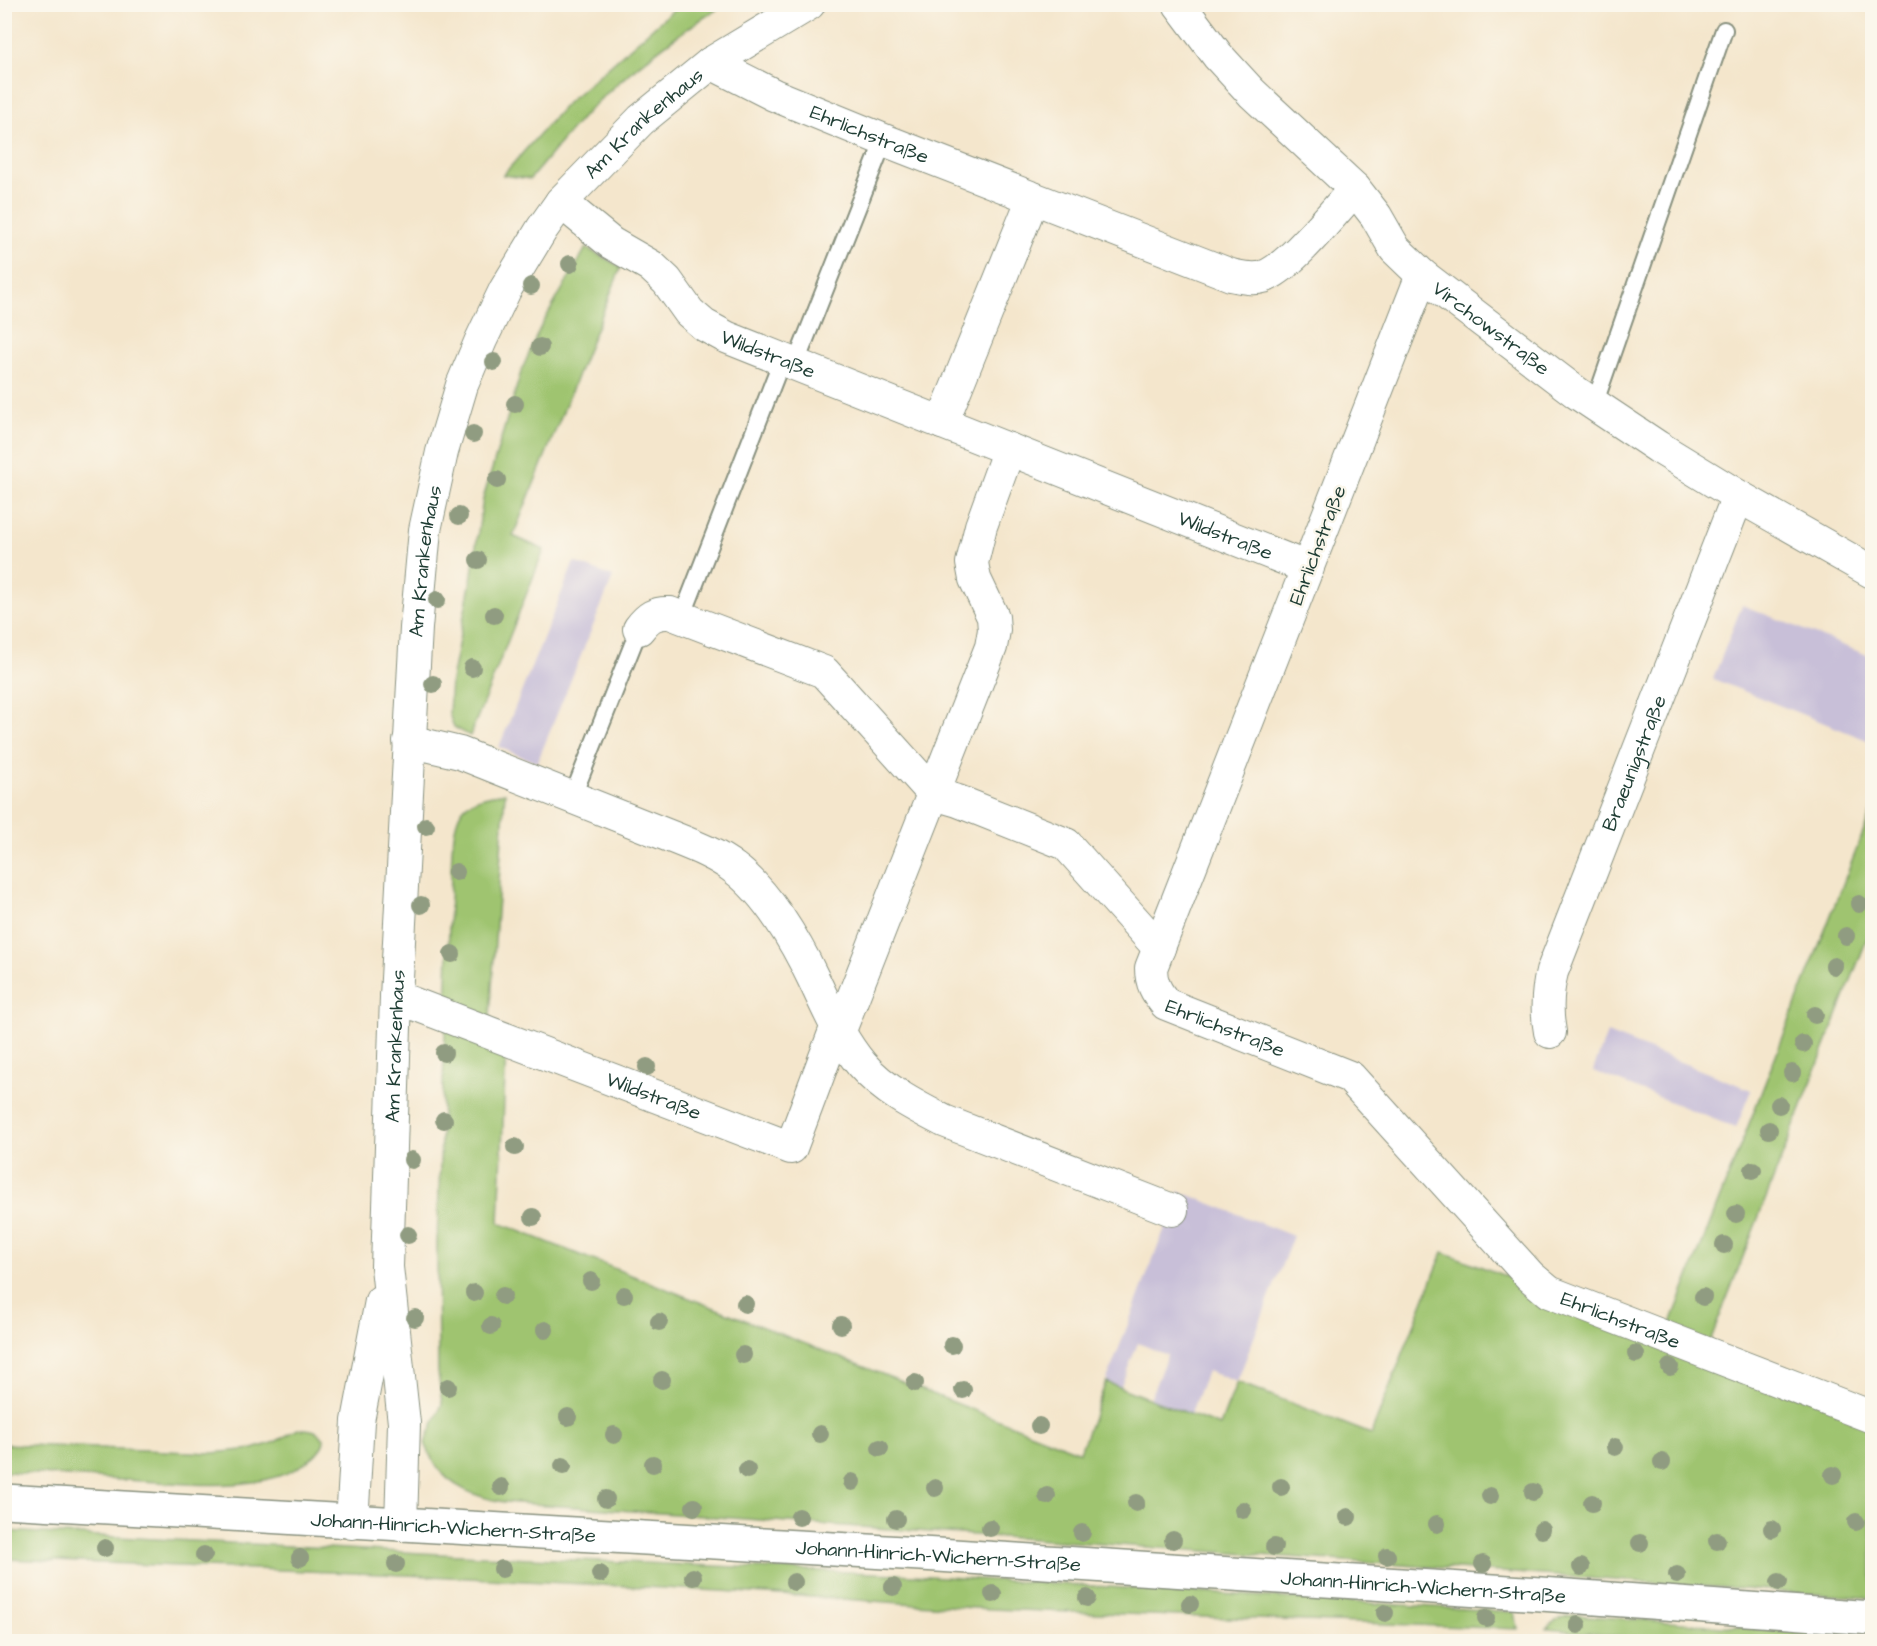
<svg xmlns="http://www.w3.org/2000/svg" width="1877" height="1646" viewBox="0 0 1877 1646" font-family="'Architects Daughter',sans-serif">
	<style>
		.industrial { fill: #c8bfd8 }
		.green { fill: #9fc46f; stroke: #5f8052; stroke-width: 1.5 }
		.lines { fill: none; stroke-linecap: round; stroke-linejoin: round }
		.lane-casing { stroke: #8a9280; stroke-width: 20 }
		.street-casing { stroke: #8a9280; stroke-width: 34 }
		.secondary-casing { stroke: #8a9280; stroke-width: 36 }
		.lane { stroke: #fff; stroke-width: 16 }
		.street { stroke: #fff; stroke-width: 32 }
		.secondary { stroke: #fff; stroke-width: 33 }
		.tree { fill: #909c81 }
		.labels { text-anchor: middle; stroke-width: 5; stroke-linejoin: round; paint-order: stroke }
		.street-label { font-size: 20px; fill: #1f3d34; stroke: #fbf7ec }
	</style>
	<rect width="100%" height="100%" fill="#fbf7ec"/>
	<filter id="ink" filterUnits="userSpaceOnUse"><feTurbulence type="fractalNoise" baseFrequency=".0167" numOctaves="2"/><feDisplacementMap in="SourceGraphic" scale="12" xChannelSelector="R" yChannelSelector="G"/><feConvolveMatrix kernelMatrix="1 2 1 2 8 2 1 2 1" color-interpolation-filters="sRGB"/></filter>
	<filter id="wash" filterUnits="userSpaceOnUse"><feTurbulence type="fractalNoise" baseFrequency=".008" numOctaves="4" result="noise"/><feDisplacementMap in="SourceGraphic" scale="24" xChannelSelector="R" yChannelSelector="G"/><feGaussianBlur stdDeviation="1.35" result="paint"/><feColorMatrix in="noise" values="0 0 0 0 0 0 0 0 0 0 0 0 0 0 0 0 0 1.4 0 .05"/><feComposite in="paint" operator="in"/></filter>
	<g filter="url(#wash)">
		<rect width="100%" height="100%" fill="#f4e6cc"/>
		<path class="industrial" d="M574 562 613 577 537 763 499 747Z
			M1742 605 1872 657V742L1713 679Z
			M1607 1033 1751 1090 1736 1128 1593 1071Z
			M1179 1191 1293 1236 1237 1382 1207 1371 1190 1415 1150 1399 1167 1355 1138 1343 1120 1388 1106 1382Z"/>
		<path class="green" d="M680 4 724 5C676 34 631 69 590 109 569 131 550 156 530 179L503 175 568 102Z
			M586 248 621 267 513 536 544 550 470 736 454 727 449 714 451 680 471 580 483 499 521 372 540 328Z
			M505 793 490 1016 506 1050 499 1223 1080 1452 1106 1382 1220 1426 1237 1382 1371 1434 1443 1252 1872 1417V1598L504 1502C479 1498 449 1487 435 1464 431 1457 428 1450 425 1443L442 1404 438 1372 437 1243 452 849C457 807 462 799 505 793Z
			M1872 810V926L1709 1344 1669 1328Z
			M298 1429C309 1429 317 1429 324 1439 324 1446 320 1449 316 1454 276 1495 194 1484 143 1481 97 1479 51 1474 5 1472V1444L212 1453 253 1449 275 1442Z
			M4 1531 460 1555 896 1574 1515 1612 1518 1629 991 1609 721 1591 429 1576 5 1559Z
			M1575 1615 1872 1637V1641L1672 1642 1547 1629C1555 1619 1563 1616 1575 1615Z"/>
	</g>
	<g filter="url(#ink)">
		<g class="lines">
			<g class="lane-casing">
				<path id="lane" d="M795 365 884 140
					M1594 405 1724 30
					M682 617 782 360
					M572 798 639 629"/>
			</g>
			<g class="street-casing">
				<g id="street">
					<path id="s1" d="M1179 4 1218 56 1252 93 1355 189 1376 216 1395 249 1422 275 1577 393 1658 447 1738 496 1872 572"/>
					<path id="s2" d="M711 63 774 95 884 140 1231 275C1241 277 1253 280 1263 277 1290 268 1334 211 1355 189"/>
					<path id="s3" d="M561 202 611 243 651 266 667 281 689 312 704 325 726 337 1308 568"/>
					<path id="s4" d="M1422 275 1151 968C1151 983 1156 992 1166 1004L1350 1077 1530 1276 1549 1292 1872 1417"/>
					<path d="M942 423 1033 198"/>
					<path d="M639 629C648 617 655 612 670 613L824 672 934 794 958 801 1066 844 1159 948"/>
					<path d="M409 741 460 753 677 839C697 847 717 855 734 868 767 892 796 942 813 978 828 1009 840 1039 862 1065 885 1091 915 1106 944 1121L1172 1210"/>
					<path id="s5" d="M396 997 791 1148 836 1028"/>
					<path id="s6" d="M1550 1032C1546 1011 1547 992 1552 972L1738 496"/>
					<path d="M839 1033 991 647 994 630 993 617 975 579 972 563 981 526 1009 449"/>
					<path d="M352 1523 358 1421 381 1301"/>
					<path id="s7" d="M401 1525 404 1423 387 1267 396 997 416 628 425 530 442 452 462 385 481 340 505 290 542 229 561 202 641 120 711 63 809 4"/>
				</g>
			</g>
			<g class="secondary-casing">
				<g id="secondary">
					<path id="s8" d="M4 1501 938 1555 1541 1594 1872 1618"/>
				</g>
			</g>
			<use href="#lane" class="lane"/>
			<use href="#street" class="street"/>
			<use href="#secondary" class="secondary"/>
		</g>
		<g class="tree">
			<circle cx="570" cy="264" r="9"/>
			<circle cx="531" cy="286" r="9"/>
			<circle cx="540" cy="347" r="9"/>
			<circle cx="494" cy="362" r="9"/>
			<circle cx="515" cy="404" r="9"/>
			<circle cx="473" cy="434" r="9"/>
			<circle cx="497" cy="480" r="9"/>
			<circle cx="459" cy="516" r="9"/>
			<circle cx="478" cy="560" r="9"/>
			<circle cx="437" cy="600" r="9"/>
			<circle cx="494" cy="615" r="9"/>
			<circle cx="472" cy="668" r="9"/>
			<circle cx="433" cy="684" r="9"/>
			<circle cx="426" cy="826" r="9"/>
			<circle cx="456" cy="872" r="9"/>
			<circle cx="1859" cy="904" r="9"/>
			<circle cx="421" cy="905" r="9"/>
			<circle cx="1846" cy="936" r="9"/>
			<circle cx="452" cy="954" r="9"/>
			<circle cx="1834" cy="966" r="9"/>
			<circle cx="1815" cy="1015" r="9"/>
			<circle cx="1803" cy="1044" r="9"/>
			<circle cx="444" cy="1053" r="9"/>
			<circle cx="647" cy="1067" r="9"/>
			<circle cx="1792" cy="1073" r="9"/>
			<circle cx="1779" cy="1105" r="9"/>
			<circle cx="444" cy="1120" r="9"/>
			<circle cx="1769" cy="1130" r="9"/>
			<circle cx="515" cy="1147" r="9"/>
			<circle cx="412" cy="1160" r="9"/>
			<circle cx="1753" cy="1170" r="9"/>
			<circle cx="1736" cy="1214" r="9"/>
			<circle cx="533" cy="1217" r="9"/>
			<circle cx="408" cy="1235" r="9"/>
			<circle cx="1724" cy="1245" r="9"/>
			<circle cx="591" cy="1281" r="9"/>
			<circle cx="474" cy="1293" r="9"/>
			<circle cx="624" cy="1295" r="9"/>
			<circle cx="503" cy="1296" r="9"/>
			<circle cx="1703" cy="1297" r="9"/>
			<circle cx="745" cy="1304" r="9"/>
			<circle cx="415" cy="1318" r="9"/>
			<circle cx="659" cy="1322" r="9"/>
			<circle cx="841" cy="1325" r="9"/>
			<circle cx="491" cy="1326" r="9"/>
			<circle cx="545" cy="1330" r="9"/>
			<circle cx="952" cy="1345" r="9"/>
			<circle cx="1636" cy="1354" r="9"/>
			<circle cx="743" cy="1355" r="9"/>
			<circle cx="1670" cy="1367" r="9"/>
			<circle cx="662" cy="1380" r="9"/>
			<circle cx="915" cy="1383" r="9"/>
			<circle cx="448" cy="1387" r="9"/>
			<circle cx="963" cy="1390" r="9"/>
			<circle cx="568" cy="1417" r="9"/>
			<circle cx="1039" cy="1426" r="9"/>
			<circle cx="820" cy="1434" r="9"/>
			<circle cx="614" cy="1435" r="9"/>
			<circle cx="1615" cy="1447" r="9"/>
			<circle cx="880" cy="1448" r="9"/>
			<circle cx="1662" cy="1462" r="9"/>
			<circle cx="653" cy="1464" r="9"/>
			<circle cx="563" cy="1466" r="9"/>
			<circle cx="747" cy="1470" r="9"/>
			<circle cx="1833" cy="1475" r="9"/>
			<circle cx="852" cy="1482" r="9"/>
			<circle cx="501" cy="1487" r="9"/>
			<circle cx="1281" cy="1487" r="9"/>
			<circle cx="935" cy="1488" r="9"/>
			<circle cx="1533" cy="1492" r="9"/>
			<circle cx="1047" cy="1496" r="9"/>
			<circle cx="1490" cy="1496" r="9"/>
			<circle cx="606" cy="1499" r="9"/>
			<circle cx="1136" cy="1503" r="9"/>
			<circle cx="1592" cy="1503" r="9"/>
			<circle cx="694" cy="1507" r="9"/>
			<circle cx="1243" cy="1510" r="9"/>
			<circle cx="799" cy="1517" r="9"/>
			<circle cx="1348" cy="1517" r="9"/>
			<circle cx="896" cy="1519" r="9"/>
			<circle cx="1856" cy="1522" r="9"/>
			<circle cx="1437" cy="1524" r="9"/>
			<circle cx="990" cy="1528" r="9"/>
			<circle cx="1772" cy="1529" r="9"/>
			<circle cx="1542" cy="1530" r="9"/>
			<circle cx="1082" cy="1533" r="9"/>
			<circle cx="1173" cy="1540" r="9"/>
			<circle cx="1717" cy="1541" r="9"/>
			<circle cx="1640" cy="1543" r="9"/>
			<circle cx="1274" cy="1547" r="9"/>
			<circle cx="105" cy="1548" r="9"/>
			<circle cx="204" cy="1555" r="9"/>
			<circle cx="1387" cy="1556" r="9"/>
			<circle cx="300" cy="1558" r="9"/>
			<circle cx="396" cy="1564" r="9"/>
			<circle cx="1483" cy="1564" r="9"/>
			<circle cx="1581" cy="1567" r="9"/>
			<circle cx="502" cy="1569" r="9"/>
			<circle cx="600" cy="1574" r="9"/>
			<circle cx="1677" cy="1575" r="9"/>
			<circle cx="693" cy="1577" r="9"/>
			<circle cx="794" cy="1582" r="9"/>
			<circle cx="1779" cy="1582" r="9"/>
			<circle cx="893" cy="1587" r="9"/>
			<circle cx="993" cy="1594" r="9"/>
			<circle cx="1087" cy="1598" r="9"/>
			<circle cx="1190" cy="1604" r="9"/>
			<circle cx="1385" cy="1613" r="9"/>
			<circle cx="1486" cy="1618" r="9"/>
			<circle cx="1578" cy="1625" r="9"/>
		</g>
	</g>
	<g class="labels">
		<g class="street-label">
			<text dy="7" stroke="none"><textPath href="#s7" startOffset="1470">Am Krankenhaus</textPath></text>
			<text dy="7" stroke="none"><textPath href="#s2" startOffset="174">Ehrlichstraße</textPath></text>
			<text dy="7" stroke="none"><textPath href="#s1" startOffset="453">Virchowstraße</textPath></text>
			<text dy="7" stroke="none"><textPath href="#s3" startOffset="261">Wildstraße</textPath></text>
			<text dy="7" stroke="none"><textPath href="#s3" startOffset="753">Wildstraße</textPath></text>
			<text transform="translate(1317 545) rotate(-69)" y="7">Ehrlichstraße</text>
			<text dy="7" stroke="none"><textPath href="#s7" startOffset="966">Am Krankenhaus</textPath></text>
			<text dy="7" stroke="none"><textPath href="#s6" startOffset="285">Braeunigstraße</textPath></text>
			<text dy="7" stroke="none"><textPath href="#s4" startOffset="848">Ehrlichstraße</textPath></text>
			<text dy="7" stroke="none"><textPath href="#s7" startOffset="480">Am Krankenhaus</textPath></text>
			<text dy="7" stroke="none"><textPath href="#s5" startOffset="276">Wildstraße</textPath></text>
			<text dy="7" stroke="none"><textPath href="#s4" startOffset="1352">Ehrlichstraße</textPath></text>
			<text dy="7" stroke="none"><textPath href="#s8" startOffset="450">Johann-Hinrich-Wichern-Straße</textPath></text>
			<text dy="7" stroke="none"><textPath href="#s8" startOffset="936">Johann-Hinrich-Wichern-Straße</textPath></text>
			<text dy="7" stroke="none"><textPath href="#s8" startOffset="1422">Johann-Hinrich-Wichern-Straße</textPath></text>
		</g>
	</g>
	<rect width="1877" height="1646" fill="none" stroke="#fbf7ec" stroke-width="24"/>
</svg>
